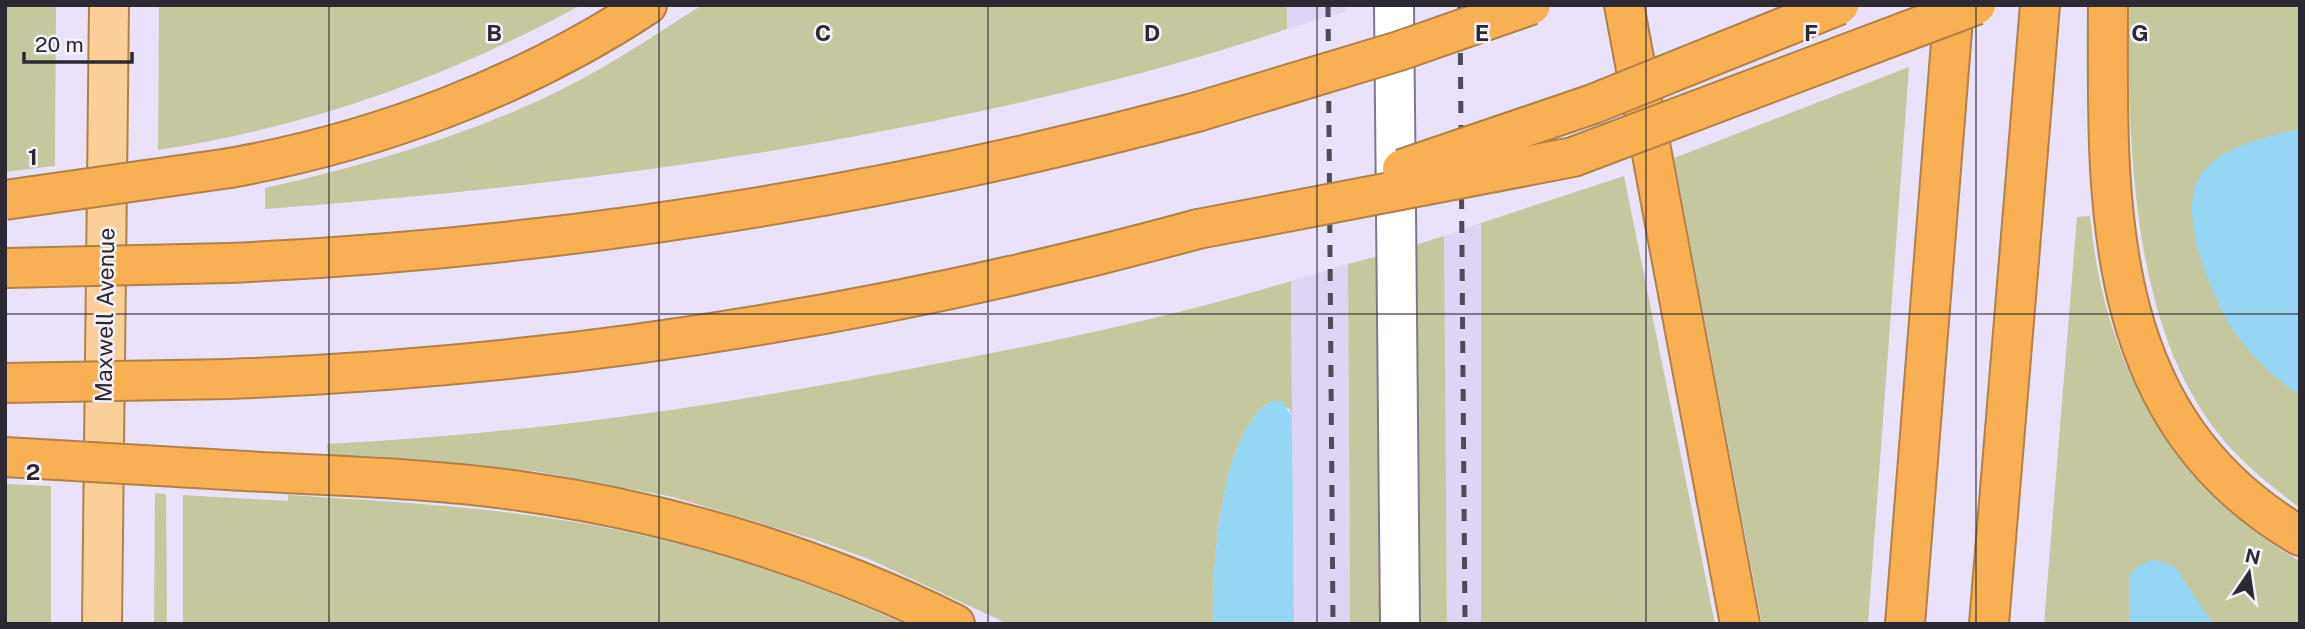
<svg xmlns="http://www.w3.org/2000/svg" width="2305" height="629" viewBox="0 0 2305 629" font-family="'Public Sans',sans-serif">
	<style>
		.built { fill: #ded4f3 }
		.green { fill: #c5c89e }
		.water { fill: #94d6f3 }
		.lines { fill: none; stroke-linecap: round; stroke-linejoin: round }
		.minor-casing { stroke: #7e778d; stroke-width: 42 }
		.major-casing { stroke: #b18147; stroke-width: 42 }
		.highway-casing { stroke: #b18147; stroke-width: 42 }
		.minor { stroke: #fff; stroke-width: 38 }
		.major { stroke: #fbd098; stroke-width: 38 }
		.highway { stroke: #f8b053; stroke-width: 38 }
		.rail { stroke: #4f4b57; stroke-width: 5; stroke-dasharray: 12 12; stroke-linecap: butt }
		.highway-bridge-casing { stroke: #b18147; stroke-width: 42; stroke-linecap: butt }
		.highway-bridge { stroke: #f8b053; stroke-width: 38 }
		.grid { fill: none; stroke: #2c2932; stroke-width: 2; stroke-opacity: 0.55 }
		.labels { text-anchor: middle; stroke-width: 5; stroke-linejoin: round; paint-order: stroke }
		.street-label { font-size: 23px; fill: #2c2932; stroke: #f5f2fc }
		.grid-label { font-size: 23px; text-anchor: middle; font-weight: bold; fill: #2c2932; stroke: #f5f2fc; stroke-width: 5; stroke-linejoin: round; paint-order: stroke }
	</style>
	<rect width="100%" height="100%" fill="#e9e2fa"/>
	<path class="built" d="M1287 5H1346V11L1287 29Z
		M1481 223V624H1447L1444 236Z
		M1348 264 1350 624H1294L1291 281Z"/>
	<path class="green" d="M5 5H56L55 166 5 172Z
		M159 5H581C447 78 308 127 158 150Z
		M702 5H1287V29C1189 63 1087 88 986 110 748 162 508 191 265 209V188C359 167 452 140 540 100 597 74 649 39 702 5Z
		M2127 5H2300V508C2270 485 2240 462 2217 432 2129 319 2130 142 2127 5Z
		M1909 67 1868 624H1762L1674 158Z
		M1624 176 1715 624H1481V223Z
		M2090 216C2104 362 2169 487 2300 561V624H2044L2077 217Z
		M1444 236 1447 624H1415L1409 247Z
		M1381 255 1387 624H1350L1348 264Z
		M1291 281 1292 417 1290 409 1271 401C1219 433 1212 568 1213 624H1008L869 559 813 539 673 497 534 471 328 455 327 444C530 434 731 404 930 365 1051 342 1173 317 1291 281Z
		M5 484 51 486V624H5Z
		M155 493 166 494 167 624H154Z
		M183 495 288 501V495C382 501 476 506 569 521 685 540 798 576 904 624H183Z"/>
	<path class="water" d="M2300 129V396C2277 380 2255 359 2238 337 2214 305 2175 213 2200 176 2219 146 2268 136 2300 129Z
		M1271 401H1282L1292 417 1294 624H1213C1212 568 1219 433 1271 401Z
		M2152 560 2167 563 2176 568 2213 624H2129V576L2139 565Z"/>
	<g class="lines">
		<g class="minor-casing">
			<path id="minor" d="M1394 5 1400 624"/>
		</g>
		<g class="major-casing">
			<path id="major" d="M102 624 109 5"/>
		</g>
		<g class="highway-casing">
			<path id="highway" d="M1624 5 1740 624
				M2108 5C2107 208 2100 418 2300 536
				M230 168C375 142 523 87 647 5
				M229 263C557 248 880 197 1197 112
				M228 379C555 367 883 315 1198 229
				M228 470C325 476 423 477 520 491 671 512 818 557 955 624
				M1905 624 1954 5
				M1989 624 2040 5"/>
		</g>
		<use href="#minor" class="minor"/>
		<use href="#major" class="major"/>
		<use href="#highway" class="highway"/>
		<path class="rail" d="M1328 5 1333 624
			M1460 5 1465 624"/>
		<g class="highway-bridge-casing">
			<path id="highway-bridge" d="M1197 112 1399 51 1531 5
				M1402 169 1593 104 1839 5
				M5 200 230 168
				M1198 229 1573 157 1976 5
				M5 268 229 263
				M5 383 228 379
				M5 457 228 470"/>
		</g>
		<use href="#highway-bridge" class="highway-bridge"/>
	</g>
	<path class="grid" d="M329 5V624M659 5V624M988 5V624M1317 5V624M1646 5V624M1976 5V624M5 314H2300"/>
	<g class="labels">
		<g class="street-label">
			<text transform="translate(105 315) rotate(-89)" y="8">Maxwell Avenue</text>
		</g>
	</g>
	<g class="grid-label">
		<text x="494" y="41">B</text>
		<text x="823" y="41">C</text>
		<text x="1152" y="41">D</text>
		<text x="1482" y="41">E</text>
		<text x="1811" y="41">F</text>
		<text x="2140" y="41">G</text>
		<text x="33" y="165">1</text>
		<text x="33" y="480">2</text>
	</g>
	<rect width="2305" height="629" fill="none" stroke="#2c2932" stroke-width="14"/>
	<g transform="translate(2249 573) rotate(13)" stroke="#f5f2fc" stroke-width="5" paint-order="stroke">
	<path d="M0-5L12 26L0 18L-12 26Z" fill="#2c2932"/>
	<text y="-10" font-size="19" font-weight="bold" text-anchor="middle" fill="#2c2932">N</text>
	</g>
	<path d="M24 52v10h108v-10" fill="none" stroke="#2c2932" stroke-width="3.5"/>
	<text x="35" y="52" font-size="21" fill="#2c2932" stroke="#f5f2fc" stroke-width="5" paint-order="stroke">20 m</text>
</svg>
